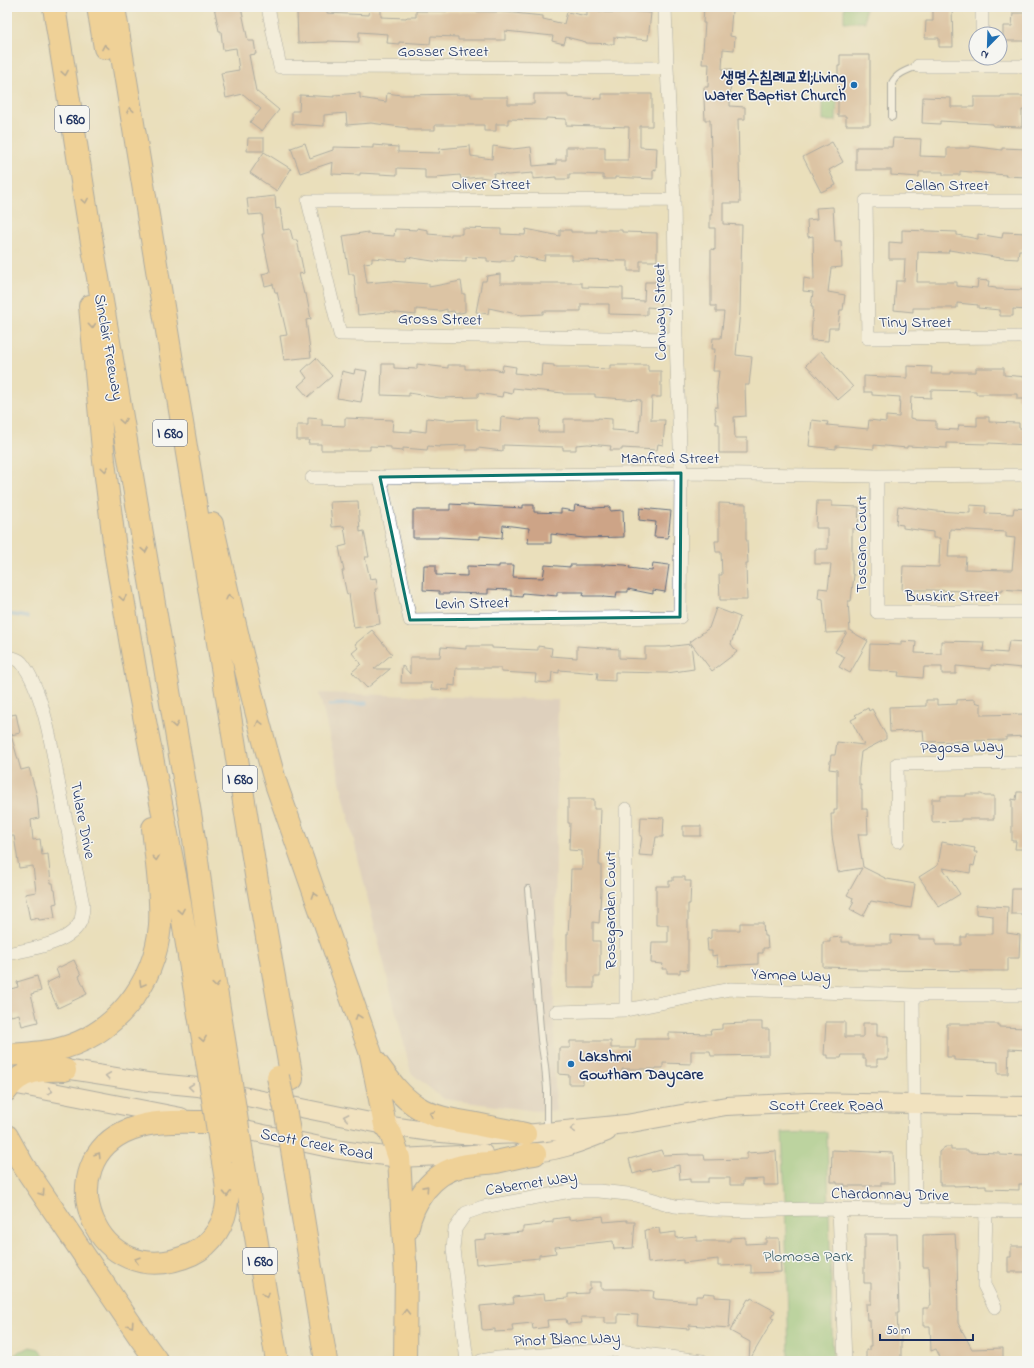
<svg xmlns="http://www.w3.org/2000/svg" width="1034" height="1368" viewBox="0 0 1034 1368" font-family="'Indie Flower','Poor Story',sans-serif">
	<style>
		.industrial { fill: #d1bfbe }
		.green { fill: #86c57d; stroke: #507a6e }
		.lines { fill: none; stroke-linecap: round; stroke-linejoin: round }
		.stream { stroke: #84b7f1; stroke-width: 3.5 }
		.building { fill: #cda487; fill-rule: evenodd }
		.lane-casing { stroke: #636d7f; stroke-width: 8 }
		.street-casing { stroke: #636d7f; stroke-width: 14 }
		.secondary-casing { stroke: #636d7f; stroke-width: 20 }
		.highway-casing { stroke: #636d7f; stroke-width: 24 }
		.lane { stroke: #fff; stroke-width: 6 }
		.street { stroke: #fff; stroke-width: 13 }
		.secondary { stroke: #fbe6c4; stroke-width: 18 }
		.highway { stroke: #f6c06b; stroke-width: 22 }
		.highway-bridge-casing { stroke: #636d7f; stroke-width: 24; stroke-linecap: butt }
		.highway-bridge { stroke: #f6c06b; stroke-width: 22 }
		.oneway { stroke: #7e7064 }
		.oneway2 { stroke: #8b8a91 }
		.marked { fill: none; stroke: #0f766e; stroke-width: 3; stroke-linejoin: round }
		.poi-dot { fill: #1f6fb2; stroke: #f6f6f2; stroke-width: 1.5 }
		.labels { text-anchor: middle; stroke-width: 3; stroke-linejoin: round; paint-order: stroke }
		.shield { fill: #f6f6f2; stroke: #5d6b8a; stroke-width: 1 }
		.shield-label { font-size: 15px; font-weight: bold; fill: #1b2f5e }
		.street-label { font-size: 16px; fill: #1b2f5e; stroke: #f6f6f2 }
		.poi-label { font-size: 16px; font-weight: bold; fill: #1b2f5e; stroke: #f6f6f2; text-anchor: end }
		.park-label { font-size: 16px; fill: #3b5c67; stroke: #f6f6f2 }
	</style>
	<rect width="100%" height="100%" fill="#f6f6f2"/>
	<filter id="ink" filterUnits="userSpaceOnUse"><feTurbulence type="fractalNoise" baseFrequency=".025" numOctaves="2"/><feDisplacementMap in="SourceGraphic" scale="8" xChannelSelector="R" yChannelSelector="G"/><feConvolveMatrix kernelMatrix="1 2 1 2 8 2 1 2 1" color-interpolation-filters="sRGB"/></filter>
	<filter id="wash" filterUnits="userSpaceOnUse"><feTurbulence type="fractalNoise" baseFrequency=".012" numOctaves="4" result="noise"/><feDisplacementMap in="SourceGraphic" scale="16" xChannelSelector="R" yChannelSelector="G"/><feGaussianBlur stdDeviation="0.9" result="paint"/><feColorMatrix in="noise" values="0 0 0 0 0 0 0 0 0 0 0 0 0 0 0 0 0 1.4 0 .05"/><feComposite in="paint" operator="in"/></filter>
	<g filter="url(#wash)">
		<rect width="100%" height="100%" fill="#eadfbb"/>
		<path class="industrial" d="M319 693 558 700 554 1003 555 1086 557 1111H535L443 1099 411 1073 371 912Z"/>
		<path class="green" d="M844 7H865V22H844Z
			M822 99 837 100 836 121H822Z
			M827 1132 833 1361H789L785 1199 782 1133Z
			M30 1347 39 1349 48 1361H7L21 1350 22 1351Z"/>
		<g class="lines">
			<path class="stream" d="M7 614 27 617
				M329 705 366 703"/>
		</g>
		<g id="blocks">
			<path class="building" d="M214 7H241L248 41H254L256 54 249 55 256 91 279 110 262 131 250 122 261 109 243 94 226 98 221 73 239 70 236 48 223 50 221 31H219Z
				M587 7H599V12L627 13V11L651 13 648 40 614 37V44L586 43V42L566 37 564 44 552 41 553 36 505 31V40H458V37L431 36 430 44 399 42V44L387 43 388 34 359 32V42L328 41V42L298 43 297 12 327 11V13L369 15 370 8 381 9V17L406 18 407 17H416V11L504 12 543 16V19L564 24 567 12 587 16Z
				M704 7H715V9L732 11 730 36 735 37 734 50 723 49 722 69H731L730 106 745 107V119H738L740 203H723V224L742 225 740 311 736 355 752 357 749 385H745L746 416 734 417 735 438H747V453H719V424H716L715 407H718L717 388 719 371H713L715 349H712L713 338H721L724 312H716V306H711V249L715 250V228H710V215H712V179L710 120H705L704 99V87H708L709 64H702L705 23H703Z
				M933 7H952L953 47H939V38H925L926 21H933Z
				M1013 13H1027V41H1003V26H1012Z
				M840 55H870V125H846V116H838V66H840Z
				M360 93V98L386 102 387 93 401 95 471 94V97H508V104H534V94H568V97L602 99V94H652V126H640V147L657 148 656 170 653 169V179L615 177V179H603V175L581 174H569V179H556V177L533 179V173L508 175 494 173 493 179 480 177 461 179 460 175 437 177V179H425V169L397 168V175L360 173V175L332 174 333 162 300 173 291 148 305 143 310 158 333 150V147L373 148V145L398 147V152L440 153 439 149 470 146 471 156 492 159 493 146 513 149 531 147 533 166 556 164V160H566V147H605V160H628L629 127 566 125V119L546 118V120L508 119V124H496V131H484V125H435V130H408V128L371 123 347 125 346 113 324 115V126L292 124V111H299L300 95 334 97V95Z
				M1001 96H1026V110H1022V127L993 126V124L940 121V124L922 123 923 97 951 98V107H974V97H1001Z
				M248 138H264V151H247Z
				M893 138 921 139 920 156 947 157V148H969L970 146 1002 150V148L1027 149V177L1005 176 1006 175 960 171V175H943V172H919V177L891 175V170H856V147H892Z
				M832 142 843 162 829 170 836 185 821 192 803 157Z
				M264 152 291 169 277 191 250 173Z
				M275 196 276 209 280 208 283 230 290 229 293 240H297L304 273 299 274 304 294H306L311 319 306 320 311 357 284 360 280 336 287 335 277 292H275L273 284 265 286 262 274 270 272 262 234H264L262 214 249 215 247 199Z
				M833 207 835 241H841L842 267 831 268 828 292 845 295 843 310H840L838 328H829L828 341 811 340 813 307H811L813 292 803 291 804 278 814 280 813 236 808 237 807 220 817 219 816 208Z
				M417 228 428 230V234L451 236V234H462V228L501 229V234L525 235 526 229 560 236V230H571V232H597L596 230H622V232L657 233V261H640V271H628V261L572 260V255H545L544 261 514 255 513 261H501V262L487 261V258L466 257V261L440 260 439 262 407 257 406 261 372 258V262L364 263 367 283 390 281 429 284V287L461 281 463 294H465V312L455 314 454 311 447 312V309L440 311 416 309V315L387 312 358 315 354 274H349L343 236 368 232V234L394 236 395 229 417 230Z
				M902 230 957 232V235L978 239V234L1002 238 1003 232 1027 233V250H1019L1018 259 1001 258 949 250 948 253 918 252 917 282H957V286L977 288 978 280 989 281 988 287 996 288V289L1027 290V310L1013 309V316H1000V310L978 308V305L957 303V308H913V312L894 310 896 281H904L905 259H889V242L902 243Z
				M500 274V283H582V287L623 288V300L644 301 645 282H661L660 308 647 307V315L609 314V304H581V311H543V314L521 315 489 308 488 314 476 312 482 281H486L487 276Z
				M821 351 853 387 838 400 806 365Z
				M316 358 332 376 308 397 298 386 307 378 302 371Z
				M382 364H394V368L417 369V364L448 368V365H465V369H493L502 371 503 365 516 367 515 373 541 376 542 364 554 365V367H588V368L610 369V365H648V371H661V397H652L651 420H665L663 445 658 444 657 450 622 448V450H610L611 446 588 444 576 445V450H563V447L503 445V451L478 448V450H466V445L440 446V447L428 446 427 450 403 448V451L391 450V447L370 446V450H321V444H308L309 440H297V425H308V418L322 419V425L345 426V418L393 420 392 431 411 432V430L426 432 427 418 446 420 477 419V429L500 432 501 417 525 420V419H540L539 432H564V419H598V418L612 419V430L639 432 641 400 595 397V394H563V393L513 388 512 394 503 392 502 397 478 393V397L440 398 409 393V396L381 395Z
				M907 366 932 367 931 374H951V372H976V368H1004V375L1027 377V399H1017V394H976V391L931 390V398L911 397 910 418 915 419V420L936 421V429L958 430 959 425 977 426V417H989V422L1019 423V428H1027V445L989 443V444L947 443V448L907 446V448L874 445V449L836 446V449L809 446 812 420 828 422 827 425 868 429 869 420 886 422V416L899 417 900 397 872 395V392H864V376L907 378Z
				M355 369 367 371 361 402 337 398 342 371 354 374Z
				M358 501 360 532 364 531 369 557H365L370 579 376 578 378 589H375L380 624 354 628 349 594 347 595 342 571H344L339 547 347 545 344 526 332 527 330 502Z
				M817 501H832V506L859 507 858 529H852V574L854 575 851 601H848L850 631 868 641 850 673 839 667 845 657 835 652 847 632 826 633 823 599 818 598 819 588 828 589 831 564H815V549H828V528H816Z
				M719 503 746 504V540H747L748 564H746L747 600H720L719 575H722L721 552H716L715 541H719Z
				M450 504 523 508V505H534V512L561 513V509L574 511 575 505 594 508 610 507V511L623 510 624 537 584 538 551 534V543H528L529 528 503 525 502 538 480 536V539L438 537V538H413V510H450Z
				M970 505 986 506 985 513 1013 514 1014 508 1027 509V591L1002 589V592L929 590H902L903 566 939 567 940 538H933V532L903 528V525L896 524 898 506 936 511 970 513ZM950 529 1006 532V537L1015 538 1012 570 965 569 966 557H948Z
				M640 508 671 511 668 538 654 537 656 522 639 520Z
				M653 563 669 565 665 592 653 590V594L628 589V592H617L616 598 603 597V596H583L584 592H557V596L523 593 522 597 511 596V590L488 589V594L449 593V594H439V591L423 590 424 565H436V575L467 576V566L499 567V565H514L513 577 543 578 545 565 570 567V565H605V564L625 565 630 566 629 568 652 571Z
				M716 608 740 617 731 644 737 652 712 671 690 642 709 628Z
				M372 630 392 654 374 669H390L367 688 352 672 361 664 352 653 358 648 355 644Z
				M901 641 916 642 915 653 941 654V641L984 642 983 651 1007 653 1009 641 1025 642 1022 668 991 665V669L956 666V674H942V667H924L923 678 898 676 899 672 869 670 870 644 901 645Z
				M691 644 694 669 667 673 615 672V681L597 680 598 673 559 670V673L552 672 551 683 535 682 536 674 501 672V668H456L455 686 449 685V690L431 689 432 683H401L402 665 410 674V657H440L441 647 466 649V646H492V648L538 650V646L552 648 551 656 577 658V646L619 649V658L645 659V647H666Z
				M975 699V702L981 704V715L1027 714V736L1006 737V740L924 742 923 730 890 732 889 707 926 706V700H937V705L957 704V700Z
				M868 708 869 711 872 709 886 735V739L861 752 859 769V785H861V790H862V809H867L868 834H858L863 867 887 879 915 884 911 908 871 901 863 916 850 909 854 902 852 901 853 898 847 895 862 868 838 872 832 836 831 814H834V810H837V770L829 769 831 755H835L837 742 864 745 851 720 857 717 855 715Z
				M16 714 20 733 11 735 21 770 29 768 37 796 39 818 31 820 33 840 40 839 42 855 48 854 51 883H53L54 890H55L57 903 53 904 55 918 39 920 38 918 30 920 25 894 36 892 33 866 19 868 14 836H8L7 829V716Z
				M1017 792H1027V849H1015L1016 841H1012V799L1016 800Z
				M966 794H981L985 796H994V819H961V821L932 822V799H941V796H966Z
				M568 799H594V809H601L599 865H601V891L599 923 593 922V941H600V977H594V988H567V934H568L570 901 571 869H582V851L569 850 570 823H568Z
				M641 817 664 818 663 837H656L653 856 639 855 642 836H640Z
				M683 826H701V836H683Z
				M942 842 975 848 974 852H977L974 866 971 865 970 873 943 868 960 894 939 907 919 877 938 865Z
				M673 877H685V881H691L690 904H688V970L680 969V973H667V969H662L663 964 651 963 652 942H668V925H656V886H669V881H673Z
				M1012 889H1027V914H1011Z
				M976 905 1008 907 1007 933 1020 935 1019 958H1008V971L857 970V968L823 967V942H830V938L842 937V942H850V944H891V935L919 936V939H936V945H961V937H966V934H993V916L976 914Z
				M740 923H763L764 936H767L768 948H763V953H758V964L718 966 717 955 712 956V951H708L707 939 711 938V930H740Z
				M74 960 81 975 79 976 87 994 58 1008 46 983 59 977 56 969Z
				M37 976 41 991 31 994 38 1022 22 1026 19 1014 11 1016 7 1003V990L18 987 17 982Z
				M746 1022H762V1029H769V1055L711 1056 710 1051H691V1064L663 1063V1068H656V1069H622V1075H583V1084H569V1075L559 1074V1048H570V1041H611V1048H635L636 1039H669V1033L711 1034 710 1030 722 1029V1024L746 1023Z
				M826 1022H845V1037H863V1023H877V1036H888V1059H877V1066H866V1059H863V1055H842L841 1058H828V1055H824Z
				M947 1024H999V1027L1027 1028V1050L1009 1049 1008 1074H998V1062L954 1060V1057H947Z
				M945 1147H951V1150H968V1152L1000 1153V1155L1027 1156V1184H1019V1190L986 1189V1185L954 1186V1185H941V1183H939V1152Z
				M661 1150 663 1155 689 1154V1155H704L705 1160 747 1159V1153L776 1151 778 1185H764V1179L743 1180V1185H730V1178H708V1182H690V1179L680 1180 679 1165 651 1171 650 1169 633 1174 629 1159Z
				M832 1150 893 1153 894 1183H881V1186H844L845 1184H837V1182H831Z
				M603 1216 604 1222 627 1220V1222H635L633 1248 614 1249 613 1241 555 1247 556 1253 539 1255V1258L476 1264 474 1240 486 1239V1235L523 1232V1227L541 1225 543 1223 553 1222V1219L569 1217V1220Z
				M659 1228 660 1234 676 1232V1238L697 1236V1241H730V1238L745 1237V1244L766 1243V1238H779L781 1272 751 1273V1265L718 1266V1259L683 1263V1260L648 1263 645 1230Z
				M865 1234H897L899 1312H897L898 1334H901V1361H866V1350H869V1346H871L870 1320H867L866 1304H871V1283H864V1248H865Z
				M955 1234 956 1248H957L958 1323 972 1349 1003 1348V1361H942L936 1349 931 1351 930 1326H923V1308H929V1305H931L929 1267H923V1235Z
				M1011 1246H1027V1272H1008V1257H1011Z
				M590 1282H601V1289H626L654 1291 653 1298H655V1299L696 1302V1296H703L704 1293 715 1294V1297L731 1298 729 1328 689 1325V1329L637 1325 638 1315 618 1314V1323H604V1317H581L582 1323 567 1324 566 1319 547 1320 548 1327 533 1329 532 1323 512 1325 513 1331 495 1332V1329L484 1330 482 1329 480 1306 514 1303 513 1297 544 1294 545 1300 568 1298V1294L588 1293V1289H590Z
				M751 1298 775 1311 772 1317 774 1318 749 1361 750 1342 730 1331 748 1299 750 1300Z"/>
		</g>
	</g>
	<g filter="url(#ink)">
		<use href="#blocks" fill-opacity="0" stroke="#636d7f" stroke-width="1"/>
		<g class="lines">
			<g class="lane-casing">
				<path id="lane" d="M892 117V83C897 73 908 70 918 66
					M528 889 541 1040 545 1066 547 1089V1130"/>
			</g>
			<g class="street-casing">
				<path id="street" d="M268 7 280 67 667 68
					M982 34V7
					M918 66H1027
					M674 200 308 201 340 334 676 339
					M1027 201H866L868 338 1027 337
					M877 476V612H1027
					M380 477 410 620 680 617 681 473 676 339 674 200 667 68 665 7
					M312 478 681 473 877 476 1027 475
					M7 657C12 658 17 658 21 662 43 688 53 752 59 786 67 826 75 865 83 905 83 910 82 916 81 920 72 944 29 949 7 954
					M626 809V1010
					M898 841 897 764 1027 762
					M913 995 915 1210
					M556 1012 626 1010 730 989 913 995H1027
					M839 1209 845 1361
					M986 1211 984 1285 995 1307
					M467 1361 453 1249 455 1229 466 1213 483 1207 571 1191H599L637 1195 675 1206 714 1210 752 1211 809 1209 1027 1211
					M481 1361 498 1358 611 1350 702 1361"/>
			</g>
			<g class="secondary-casing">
				<path id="secondary" d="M52 1067 147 1082 198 1087 385 1125 431 1132 462 1135H495L525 1134 626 1124 726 1106 769 1104 808 1102 1027 1106
					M7 1083 181 1117
					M226 1126 334 1149 399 1158 461 1155 483 1153
					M522 1153C553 1154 580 1143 607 1132"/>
			</g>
			<g class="highway-casing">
				<path id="highway" d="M54 7 90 231 192 825 209 946 228 1064
					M98 7 105 48
					M114 7 257 881 292 1079
					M90 306 104 461 116 557 137 680 176 880 207 1062
					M212 524C232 611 251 698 276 784L371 1054 385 1125 391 1134 399 1158 406 1278
					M7 1055C23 1054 40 1053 55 1050 114 1037 155 984 160 925 162 893 156 860 153 828
					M375 1061C387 1077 399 1095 416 1106 432 1117 452 1120 471 1123 489 1127 507 1130 525 1134
					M7 1090C20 1070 43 1069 65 1070
					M206 1122C181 1122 155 1120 131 1129 46 1161 94 1298 192 1254 212 1245 226 1222 227 1201 228 1186 224 1170 222 1156
					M7 1136 23 1165 141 1339 157 1361
					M243 1160 277 1361
					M295 1168 326 1361
					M407 1230C413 1201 431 1173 462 1166 473 1163 485 1164 496 1162 509 1159 522 1156 535 1154
					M405 1361 406 1264"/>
			</g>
			<use href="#lane" class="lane"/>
			<use href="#street" class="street"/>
			<use href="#secondary" class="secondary"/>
			<use href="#highway" class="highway"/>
			<g class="highway-bridge-casing">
				<path id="highway-bridge" d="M207 1062 222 1156
					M228 1064 243 1160
					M278 1077 285 1108 295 1168"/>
			</g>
			<use href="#highway-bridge" class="highway-bridge"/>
		</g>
		<defs><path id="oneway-chevron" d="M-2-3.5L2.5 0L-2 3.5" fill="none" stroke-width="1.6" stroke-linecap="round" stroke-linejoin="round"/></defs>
		<g class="oneway">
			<use href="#oneway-chevron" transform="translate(105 47) rotate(-100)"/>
			<use href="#oneway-chevron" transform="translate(65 73) rotate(81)"/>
			<use href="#oneway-chevron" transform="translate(130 110) rotate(-99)"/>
			<use href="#oneway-chevron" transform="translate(85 201) rotate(81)"/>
			<use href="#oneway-chevron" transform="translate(92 326) rotate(85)"/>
			<use href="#oneway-chevron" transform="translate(123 421) rotate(80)"/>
			<use href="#oneway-chevron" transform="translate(105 469) rotate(83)"/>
			<use href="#oneway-chevron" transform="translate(145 550) rotate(80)"/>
			<use href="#oneway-chevron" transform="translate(229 597) rotate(-103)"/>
			<use href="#oneway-chevron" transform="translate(123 598) rotate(81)"/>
			<use href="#oneway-chevron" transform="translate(259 723) rotate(-104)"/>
			<use href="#oneway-chevron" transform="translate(175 725) rotate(80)"/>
			<use href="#oneway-chevron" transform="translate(156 858) rotate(84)"/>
			<use href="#oneway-chevron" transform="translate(314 895) rotate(-109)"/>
			<use href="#oneway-chevron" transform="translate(181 911) rotate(80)"/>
			<use href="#oneway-chevron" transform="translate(142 984) rotate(119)"/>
			<use href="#oneway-chevron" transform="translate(216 985) rotate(81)"/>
			<use href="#oneway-chevron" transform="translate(358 1017) rotate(-109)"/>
			<use href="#oneway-chevron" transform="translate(203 1039) rotate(80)"/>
			<use href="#oneway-chevron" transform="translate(432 1114) rotate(-159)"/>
			<use href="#oneway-chevron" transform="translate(98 1155) rotate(-58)"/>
			<use href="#oneway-chevron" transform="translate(426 1188) rotate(-48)"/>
			<use href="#oneway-chevron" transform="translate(42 1193) rotate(56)"/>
			<use href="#oneway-chevron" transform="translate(227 1194) rotate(88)"/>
			<use href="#oneway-chevron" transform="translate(137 1260) rotate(-164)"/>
			<use href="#oneway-chevron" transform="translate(266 1295) rotate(80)"/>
			<use href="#oneway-chevron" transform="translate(406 1312) rotate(-90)"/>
			<use href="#oneway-chevron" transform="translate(131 1325) rotate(56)"/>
		</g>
		<g class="oneway2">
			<use href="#oneway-chevron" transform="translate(108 1076) rotate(-172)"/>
			<use href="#oneway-chevron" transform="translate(191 1087) rotate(-174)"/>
			<use href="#oneway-chevron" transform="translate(50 1091) rotate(11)"/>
			<use href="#oneway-chevron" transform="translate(346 1117) rotate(-169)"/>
			<use href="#oneway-chevron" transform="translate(573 1129) rotate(175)"/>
		</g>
	</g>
	<path d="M0 0H1034V1368H0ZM681 473 680 617 410 620 380 477Z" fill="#eadfbb" fill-opacity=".55" fill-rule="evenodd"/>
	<path class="marked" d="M681 473 680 617 410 620 380 477Z"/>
	<g class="poi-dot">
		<circle cx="854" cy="85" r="4"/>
		<circle cx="571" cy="1064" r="4"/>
	</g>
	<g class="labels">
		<g class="shield">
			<rect x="55" y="106" width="34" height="26" rx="3"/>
			<rect x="153" y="420" width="34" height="26" rx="3"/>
			<rect x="223" y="766" width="34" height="26" rx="3"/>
			<rect x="243" y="1248" width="34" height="26" rx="3"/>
		</g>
		<g class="shield-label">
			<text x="72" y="124">I 680</text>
			<text x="170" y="438">I 680</text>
			<text x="240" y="784">I 680</text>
			<text x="260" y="1266">I 680</text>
		</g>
		<g class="street-label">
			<text x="443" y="56">Gosser Street</text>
			<text x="491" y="189">Oliver Street</text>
			<text x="947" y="190">Callan Street</text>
			<text transform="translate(659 312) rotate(-91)" y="6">Conway Street</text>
			<text transform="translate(440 318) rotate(1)" y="6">Gross Street</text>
			<text x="915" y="327">Tiny Street</text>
			<text transform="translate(110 347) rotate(80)" y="6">Sinclair Freeway</text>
			<text x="670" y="463">Manfred Street</text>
			<text transform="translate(860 544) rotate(-90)" y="6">Toscano Court</text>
			<text x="952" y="601">Buskirk Street</text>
			<text transform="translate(472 602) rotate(-1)" y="6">Levin Street</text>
			<text transform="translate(962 746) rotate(-1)" y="6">Pagosa Way</text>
			<text transform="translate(84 820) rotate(79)" y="6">Tulare Drive</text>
			<text transform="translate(609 910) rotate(-90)" y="6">Rosegarden Court</text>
			<text transform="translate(791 974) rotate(2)" y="6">Yampa Way</text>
			<text x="826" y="1110">Scott Creek Road</text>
			<text transform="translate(317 1143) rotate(11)" y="6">Scott Creek Road</text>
			<text transform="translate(531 1182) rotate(-9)" y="6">Cabernet Way</text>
			<text transform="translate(890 1193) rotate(1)" y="6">Chardonnay Drive</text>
			<text transform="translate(567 1338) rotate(-2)" y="6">Pinot Blanc Way</text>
		</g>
		<g class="poi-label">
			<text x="846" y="82">생명수침례교회;Living<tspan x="846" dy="18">Water Baptist Church</tspan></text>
			<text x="579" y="1061" text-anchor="start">Lakshmi<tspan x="579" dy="18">Gowtham Daycare</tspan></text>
		</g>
		<g class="park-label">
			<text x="808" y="1261">Plomosa Park</text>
		</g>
	</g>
	<rect width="1034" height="1368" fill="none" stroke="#f6f6f2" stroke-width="24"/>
	<g transform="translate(988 46) rotate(203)"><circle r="19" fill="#f6f6f2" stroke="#9ea6b7"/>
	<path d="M0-3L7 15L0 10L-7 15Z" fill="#1f6fb2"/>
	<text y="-6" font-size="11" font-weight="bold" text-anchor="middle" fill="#1b2f5e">N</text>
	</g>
	<path d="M880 1334v6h93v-6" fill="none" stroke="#1b2f5e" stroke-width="2"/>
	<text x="886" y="1334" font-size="12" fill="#1b2f5e" stroke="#f6f6f2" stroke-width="3" paint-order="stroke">50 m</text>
</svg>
